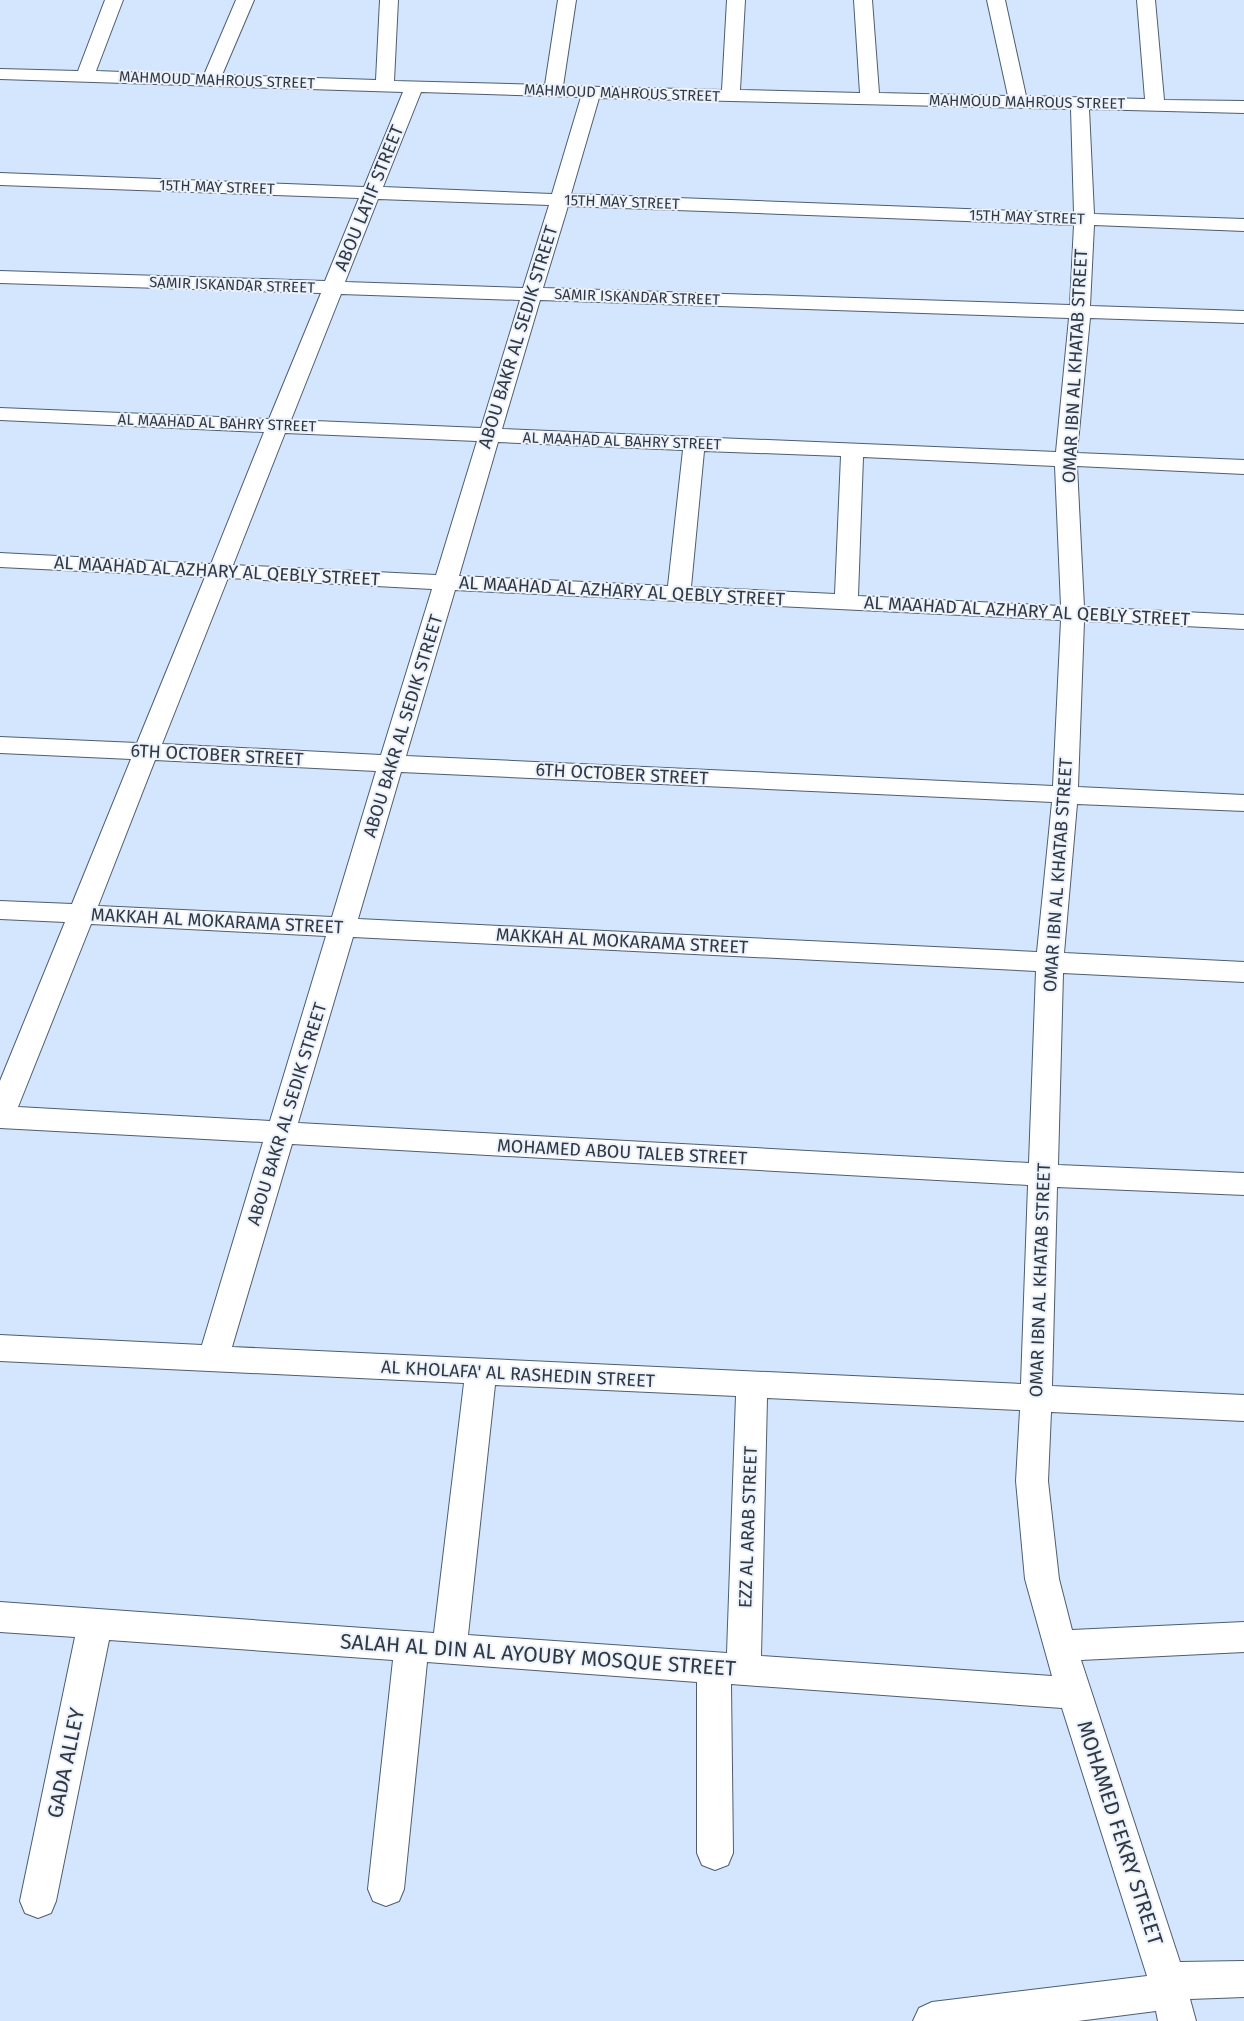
<svg xmlns="http://www.w3.org/2000/svg" width="1244" height="2021" viewBox="0 0 1244 2021" font-family="'Fira Sans',sans-serif">
	<style>
		.lines { fill: none; stroke-linecap: round; stroke-linejoin: round }
		.minor-casing { stroke: #4e5d71; stroke-width: 2 }
		.minor { fill: #fff; fill-rule: evenodd }
		.labels { text-anchor: middle; stroke-width: 4; stroke-linejoin: round; paint-order: stroke }
		.far-street-label { font-size: 15px; fill: #313842; stroke: #ebf2fc }
		.street-label { font-size: 18px; fill: #313842; stroke: #ebf2fc }
		.near-street-label { font-size: 21px; fill: #313842; stroke: #ebf2fc }
	</style>
	<rect width="100%" height="100%" fill="#d4e6fe"/>
	<g class="lines">
		<g class="minor-casing">
			<path id="minor" d="M105 0H123L96 71 204 75 236 0H254L222 75 376 80 380 0H398L394 81 545 85 558 0H576L563 86 722 90 727 0H745L740 90 860 93 854 0H872L879 93 1008 96 987 0H1005L1026 96 1145 99 1137 0H1155L1164 100 1244 101V113L1089 109 1094 214 1244 219V231L1094 225 1090 306 1244 311V323L1090 318 1077 453 1244 460V474L1077 466 1084 607 1244 615V629L1084 621 1078 787 1244 795V811L1077 804 1064 953 1244 962V982L1063 973 1058 1165 1244 1173V1195L1057 1187 1052 1386 1244 1395V1421L1051 1412 1048 1481 1059 1579 1072 1630 1244 1622V1652L1081 1660 1180 1962 1244 1961V1997L1190 1999 1196 2021H1158L1156 2011 1078 2021H913L919 2008 932 2002 1147 1976 1062 1708 731 1684 733 1853 728 1865 715 1870 702 1865 697 1853V1682L427 1662 404 1889 399 1901 386 1906 373 1901 368 1889 393 1660 109 1640 56 1901 51 1913 38 1918 25 1913 20 1901 75 1637 0 1632V1602L434 1633 464 1383 0 1361V1335L202 1345 263 1142 0 1128V1081L65 922 0 919V901L72 904 131 759 0 753V737L137 743 205 577 0 567V553L211 564 264 432 0 420V408L269 419 321 293 0 283V271L325 281 359 198 0 185V173L364 187 403 92 0 79V69L78 71ZM421 92 581 97 552 194 383 187ZM599 98 1071 109 1074 213 571 194ZM378 199 549 205 523 288 345 282ZM568 206 1074 225 1070 305 543 288ZM341 294 520 300 481 428 291 420ZM540 300 1069 318 1056 452 502 429ZM285 433 477 441 436 575 233 565ZM498 442 683 450 668 586 459 576ZM704 451 841 456 835 594 691 587ZM863 457 1055 466 1061 606 858 596ZM228 578 432 589 381 755 162 744ZM455 590 1061 620 1053 786 406 756ZM155 760 376 771 332 917 98 906ZM401 772 1052 802 1037 952 358 919ZM91 924 326 936 270 1121 18 1107ZM353 937 1036 971 1029 1163 298 1123ZM292 1144 1028 1185 1021 1384 232 1347ZM495 1385 736 1396 727 1653 468 1635ZM767 1398 1020 1410 1016 1481 1025 1579 1052 1676 761 1656Z"/>
		</g>
		<use href="#minor" class="minor"/>
	</g>
	<g class="labels">
		<g class="far-street-label">
			<text transform="translate(217 80) rotate(2)" y="5">MAHMOUD MAHROUS STREET</text>
			<text transform="translate(622 93) rotate(2)" y="5">MAHMOUD MAHROUS STREET</text>
			<text transform="translate(1027 102) rotate(1)" y="5">MAHMOUD MAHROUS STREET</text>
			<text transform="translate(217 187) rotate(2)" y="5">15TH MAY STREET</text>
			<text transform="translate(622 202) rotate(2)" y="5">15TH MAY STREET</text>
			<text transform="translate(1027 217) rotate(2)" y="5">15TH MAY STREET</text>
			<text transform="translate(232 285) rotate(2)" y="5">SAMIR ISKANDAR STREET</text>
			<text transform="translate(637 297) rotate(2)" y="5">SAMIR ISKANDAR STREET</text>
			<text transform="translate(217 423) rotate(2)" y="5">AL MAAHAD AL BAHRY STREET</text>
			<text transform="translate(622 441) rotate(2)" y="5">AL MAAHAD AL BAHRY STREET</text>
		</g>
		<g class="street-label">
			<text transform="translate(369 198) rotate(-68)" y="6">ABOU LATIF STREET</text>
			<text transform="translate(518 337) rotate(-73)" y="6">ABOU BAKR AL SEDIK STREET</text>
			<text transform="translate(1075 366) rotate(-87)" y="6">OMAR IBN AL KHATAB STREET</text>
			<text transform="translate(217 571) rotate(3)" y="6">AL MAAHAD AL AZHARY AL QEBLY STREET</text>
			<text transform="translate(622 591) rotate(3)" y="6">AL MAAHAD AL AZHARY AL QEBLY STREET</text>
			<text transform="translate(1027 611) rotate(3)" y="6">AL MAAHAD AL AZHARY AL QEBLY STREET</text>
			<text transform="translate(403 726) rotate(-73)" y="6">ABOU BAKR AL SEDIK STREET</text>
			<text transform="translate(217 755) rotate(3)" y="6">6TH OCTOBER STREET</text>
			<text transform="translate(622 774) rotate(3)" y="6">6TH OCTOBER STREET</text>
			<text transform="translate(1058 875) rotate(-86)" y="6">OMAR IBN AL KHATAB STREET</text>
			<text transform="translate(217 921) rotate(3)" y="6">MAKKAH AL MOKARAMA STREET</text>
			<text transform="translate(622 941) rotate(3)" y="6">MAKKAH AL MOKARAMA STREET</text>
			<text transform="translate(287 1114) rotate(-73)" y="6">ABOU BAKR AL SEDIK STREET</text>
			<text transform="translate(622 1152) rotate(3)" y="6">MOHAMED ABOU TALEB STREET</text>
			<text transform="translate(1040 1280) rotate(-88)" y="6">OMAR IBN AL KHATAB STREET</text>
			<text transform="translate(518 1374) rotate(3)" y="6">AL KHOLAFA' AL RASHEDIN STREET</text>
			<text transform="translate(748 1527) rotate(-88)" y="6">EZZ AL ARAB STREET</text>
		</g>
		<g class="near-street-label">
			<text transform="translate(538 1655) rotate(4)" y="7">SALAH AL DIN AL AYOUBY MOSQUE STREET</text>
			<text transform="translate(66 1763) rotate(-78)" y="7">GADA ALLEY</text>
			<text transform="translate(1120 1833) rotate(72)" y="7">MOHAMED FEKRY STREET</text>
		</g>
	</g>
</svg>
